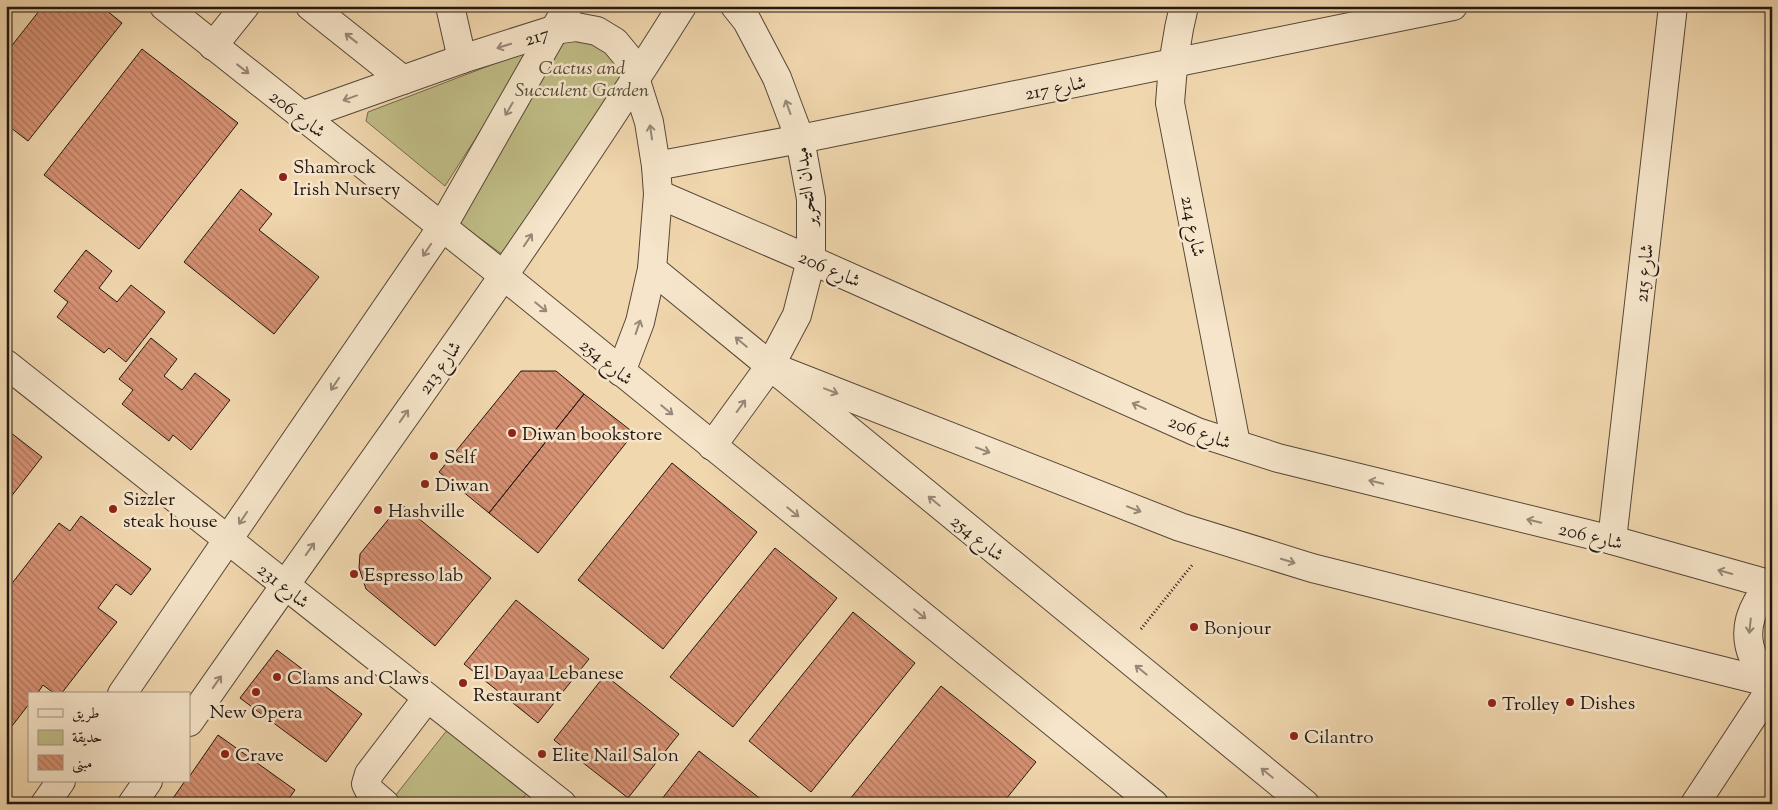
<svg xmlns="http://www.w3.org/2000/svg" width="1778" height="810" viewBox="0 0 1778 810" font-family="'Sorts Mill Goudy',Amiri,serif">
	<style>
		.park { fill: #c0bd86; stroke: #716a4c }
		.building { fill: url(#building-back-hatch); stroke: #221712 }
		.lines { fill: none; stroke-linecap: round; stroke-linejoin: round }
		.street-casing { stroke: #564739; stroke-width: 30 }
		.path { stroke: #221712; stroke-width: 3; stroke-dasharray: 1 2.5; stroke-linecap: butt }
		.street { stroke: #f6e5ca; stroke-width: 28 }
		.oneway { stroke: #978877 }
		.poi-dot { fill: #8f2418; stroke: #f6e5ca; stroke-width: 2 }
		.labels { text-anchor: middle; stroke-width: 5; stroke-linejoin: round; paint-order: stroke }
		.street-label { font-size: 19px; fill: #221712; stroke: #f6e5ca }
		.park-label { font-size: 19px; font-style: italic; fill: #514935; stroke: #f6e5ca }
		.poi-label { font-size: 19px; fill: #221712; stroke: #f6e5ca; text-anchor: start }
	</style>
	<defs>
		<pattern id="building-back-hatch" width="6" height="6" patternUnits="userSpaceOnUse" patternTransform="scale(1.25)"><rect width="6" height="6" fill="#d79274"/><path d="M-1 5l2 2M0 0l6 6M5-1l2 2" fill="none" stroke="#ae765e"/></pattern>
	</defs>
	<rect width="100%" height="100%" fill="#f1d7ae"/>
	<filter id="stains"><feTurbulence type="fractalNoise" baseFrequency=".004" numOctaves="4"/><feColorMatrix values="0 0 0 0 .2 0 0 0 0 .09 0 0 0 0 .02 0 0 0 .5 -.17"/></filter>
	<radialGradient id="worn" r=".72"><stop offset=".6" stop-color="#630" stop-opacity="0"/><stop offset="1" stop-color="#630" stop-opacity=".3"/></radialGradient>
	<path class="park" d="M581 38 616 58 625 80 503 255 458 222 563 39Z
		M533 49 445 186 366 121 368 112Z
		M448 729 528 792 518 804H404L395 796Z"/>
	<path class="building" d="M43 6H101L122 23 28 141 6 124V53Z
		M142 49 238 123 139 249 44 175Z
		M241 189 272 214 259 230 319 277 274 334 184 262Z
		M86 250 112 271 99 288 117 302 131 285 165 312 126 362 109 348 104 353 57 317 68 302 54 291Z
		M151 338 177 359 164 376 182 390 195 373 230 400 191 450 173 435 169 441 122 404 133 390 119 379Z
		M521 371H556L584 394 489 513 439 472Z
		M584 394 634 433 538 553 489 513Z
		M6 429 42 457 10 498 6 495Z
		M672 463 757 532 663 649 578 580Z
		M401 504 491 578 435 646 366 589 359 568 360 554Z
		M81 516 151 569 131 595 116 584 98 608 117 622 61 694H55L43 685 37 694H29V704L12 726 6 721V591L59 523 70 531Z
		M775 548 837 598 733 727 670 677Z
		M516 600 589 659 538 723 464 664Z
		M853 612 915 663 811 792 749 741Z
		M277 650 362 714 326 762 240 698Z
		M605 675 679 734 628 798 554 740Z
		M941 686 1036 762 1002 804H846Z
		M218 735 295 790 285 804H169L185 781H189V777Z
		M699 751 767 804H658Z"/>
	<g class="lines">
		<g class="street-casing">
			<g id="street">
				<path d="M164 6 504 276 1154 804"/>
				<path d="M310 6 403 80"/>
				<path d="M450 6 462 59"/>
				<path d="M1184 6C1176 38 1172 70 1170 103L1236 444"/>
				<path d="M213 46 245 6"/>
				<path id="s1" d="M301 116 462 59 553 30 576 27 597 31 615 42 629 59 649 122 656 166 658 194 652 269 640 322 621 372"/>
				<path d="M656 166 800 139 1453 6"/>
				<path d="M658 194 811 260 1197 432 1278 458 1612 540 1772 585C1767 590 1760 596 1757 603 1740 633 1749 660 1772 684"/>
				<path d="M652 269 1305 804"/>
				<path d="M6 364 562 804"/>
				<path d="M770 366 1180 527 1312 568 1771 683"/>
				<path d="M712 446 770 366 797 315 811 260V199L800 139 777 78 747 21 735 6"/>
				<path d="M1612 540 1673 6"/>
				<path d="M122 694 442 227 568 6"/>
				<path d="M189 722C354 484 528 252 682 6"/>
				<path d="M45 804 61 781"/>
				<path d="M132 804 148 781"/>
				<path d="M385 804 369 790 366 784 369 774 427 698"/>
				<path d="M1695 804 1772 687"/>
			</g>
		</g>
		<path class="path" d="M1141 629 1193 564"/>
		<use href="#street" class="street"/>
	</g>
	<defs><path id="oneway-shaft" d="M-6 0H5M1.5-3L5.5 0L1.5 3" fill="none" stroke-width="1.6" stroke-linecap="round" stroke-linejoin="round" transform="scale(1.25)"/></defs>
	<g class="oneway">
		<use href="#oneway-shaft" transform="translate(351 38) rotate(-142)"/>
		<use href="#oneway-shaft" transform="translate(504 46) rotate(163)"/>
		<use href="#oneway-shaft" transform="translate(243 69) rotate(38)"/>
		<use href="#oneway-shaft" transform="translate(350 98) rotate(160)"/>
		<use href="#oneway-shaft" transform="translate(788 107) rotate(-110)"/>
		<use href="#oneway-shaft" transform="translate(509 109) rotate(120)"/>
		<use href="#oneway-shaft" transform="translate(651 132) rotate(-98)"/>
		<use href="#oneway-shaft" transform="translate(528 240) rotate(-56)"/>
		<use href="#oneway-shaft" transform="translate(427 250) rotate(124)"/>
		<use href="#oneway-shaft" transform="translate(541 307) rotate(39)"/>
		<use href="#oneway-shaft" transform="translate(638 327) rotate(-71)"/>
		<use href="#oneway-shaft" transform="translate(741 342) rotate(-140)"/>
		<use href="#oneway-shaft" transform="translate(335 384) rotate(124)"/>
		<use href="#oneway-shaft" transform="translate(831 391) rotate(21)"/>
		<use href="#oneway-shaft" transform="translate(741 406) rotate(-54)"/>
		<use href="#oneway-shaft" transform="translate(1139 406) rotate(-156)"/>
		<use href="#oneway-shaft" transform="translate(667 410) rotate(39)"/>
		<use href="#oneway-shaft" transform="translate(404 416) rotate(-55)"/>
		<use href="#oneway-shaft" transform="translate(983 450) rotate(21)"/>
		<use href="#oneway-shaft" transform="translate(1376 482) rotate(-166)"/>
		<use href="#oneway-shaft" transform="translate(934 501) rotate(-141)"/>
		<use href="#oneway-shaft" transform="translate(1134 509) rotate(21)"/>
		<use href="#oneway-shaft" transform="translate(793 512) rotate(39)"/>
		<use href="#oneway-shaft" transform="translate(243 518) rotate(124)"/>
		<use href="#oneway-shaft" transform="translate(1534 521) rotate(-166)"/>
		<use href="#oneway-shaft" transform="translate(310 549) rotate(-55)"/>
		<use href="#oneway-shaft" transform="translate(1288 561) rotate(17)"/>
		<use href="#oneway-shaft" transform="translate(1725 572) rotate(-164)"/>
		<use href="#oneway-shaft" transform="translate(920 614) rotate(39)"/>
		<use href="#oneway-shaft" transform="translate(1750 626) rotate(96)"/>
		<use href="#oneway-shaft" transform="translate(1141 670) rotate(-141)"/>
		<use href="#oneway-shaft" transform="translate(217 682) rotate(-55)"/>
		<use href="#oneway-shaft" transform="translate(1267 773) rotate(-141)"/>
	</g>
	<g class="poi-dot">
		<circle cx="283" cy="177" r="5"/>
		<circle cx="512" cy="433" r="5"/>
		<circle cx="434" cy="456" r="5"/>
		<circle cx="425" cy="484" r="5"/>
		<circle cx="113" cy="509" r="5"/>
		<circle cx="378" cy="510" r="5"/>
		<circle cx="354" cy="574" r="5"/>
		<circle cx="1194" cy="627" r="5"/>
		<circle cx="277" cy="677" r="5"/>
		<circle cx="463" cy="683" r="5"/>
		<circle cx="256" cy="692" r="5"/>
		<circle cx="1570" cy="702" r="5"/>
		<circle cx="1492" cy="703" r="5"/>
		<circle cx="1294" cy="736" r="5"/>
		<circle cx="225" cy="754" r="5"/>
		<circle cx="542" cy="754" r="5"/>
	</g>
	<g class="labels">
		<g class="street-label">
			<text dy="7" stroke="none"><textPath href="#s1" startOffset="249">217</textPath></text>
			<text transform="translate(1055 87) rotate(-11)" y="7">شارع 217</text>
			<text transform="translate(298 113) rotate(38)" y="7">شارع 206</text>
			<text transform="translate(805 187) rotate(-97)" y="7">ميدان التحرير</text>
			<text transform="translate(1194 226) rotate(79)" y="7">شارع 214</text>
			<text transform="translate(830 268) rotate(24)" y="7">شارع 206</text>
			<text transform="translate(1643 273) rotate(-84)" y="7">شارع 215</text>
			<text transform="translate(607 361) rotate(39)" y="7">شارع 254</text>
			<text transform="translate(439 367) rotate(-55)" y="7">شارع 213</text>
			<text transform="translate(1200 431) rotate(21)" y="7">شارع 206</text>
			<text transform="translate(1591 535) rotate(14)" y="7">شارع 206</text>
			<text transform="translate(978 537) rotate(39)" y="7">شارع 254</text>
			<text transform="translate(284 585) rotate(39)" y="7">شارع 231</text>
		</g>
		<g class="park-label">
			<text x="582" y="74">Cactus and<tspan x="582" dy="22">Succulent Garden</tspan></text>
		</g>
		<g class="poi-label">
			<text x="293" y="173">Shamrock<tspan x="293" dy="22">Irish Nursery</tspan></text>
			<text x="522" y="440">Diwan bookstore</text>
			<text x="444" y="463">Self</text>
			<text x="435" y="491">Diwan</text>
			<text x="123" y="505">Sizzler<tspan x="123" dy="22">steak house</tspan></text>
			<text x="388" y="517">Hashville</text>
			<text x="364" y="581">Espresso lab</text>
			<text x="1204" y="634">Bonjour</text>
			<text x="473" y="679">El Dayaa Lebanese<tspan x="473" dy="22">Restaurant</tspan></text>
			<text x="287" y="684">Clams and Claws</text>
			<text x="1580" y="709">Dishes</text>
			<text x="1502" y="710">Trolley</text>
			<text x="256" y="718" text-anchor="middle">New Opera</text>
			<text x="1304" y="743">Cilantro</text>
			<text x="235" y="761">Crave</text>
			<text x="552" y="761">Elite Nail Salon</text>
		</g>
	</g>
	<rect width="1778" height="810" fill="none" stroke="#f1d7ae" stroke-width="25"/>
	<rect x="8" y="8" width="1763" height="795" fill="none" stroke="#221712" stroke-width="2.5"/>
	<rect x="12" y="12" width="1753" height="785" fill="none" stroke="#221712"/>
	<rect x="28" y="692" width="162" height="90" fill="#f6e5ca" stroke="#a19380"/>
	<rect x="38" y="709" width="25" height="8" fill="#f6e5ca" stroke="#a19380"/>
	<text x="72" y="718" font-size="15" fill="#221712">طريق</text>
	<rect x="38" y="730" width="25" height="15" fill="#c0bd86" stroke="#a19380"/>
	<text x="72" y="742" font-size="15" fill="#221712">حديقة</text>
	<rect x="38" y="755" width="25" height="15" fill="url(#building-back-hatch)" stroke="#a19380"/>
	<text x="72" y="768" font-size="15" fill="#221712">مبنى</text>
	<rect width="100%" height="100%" filter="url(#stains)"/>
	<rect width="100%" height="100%" fill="url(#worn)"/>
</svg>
